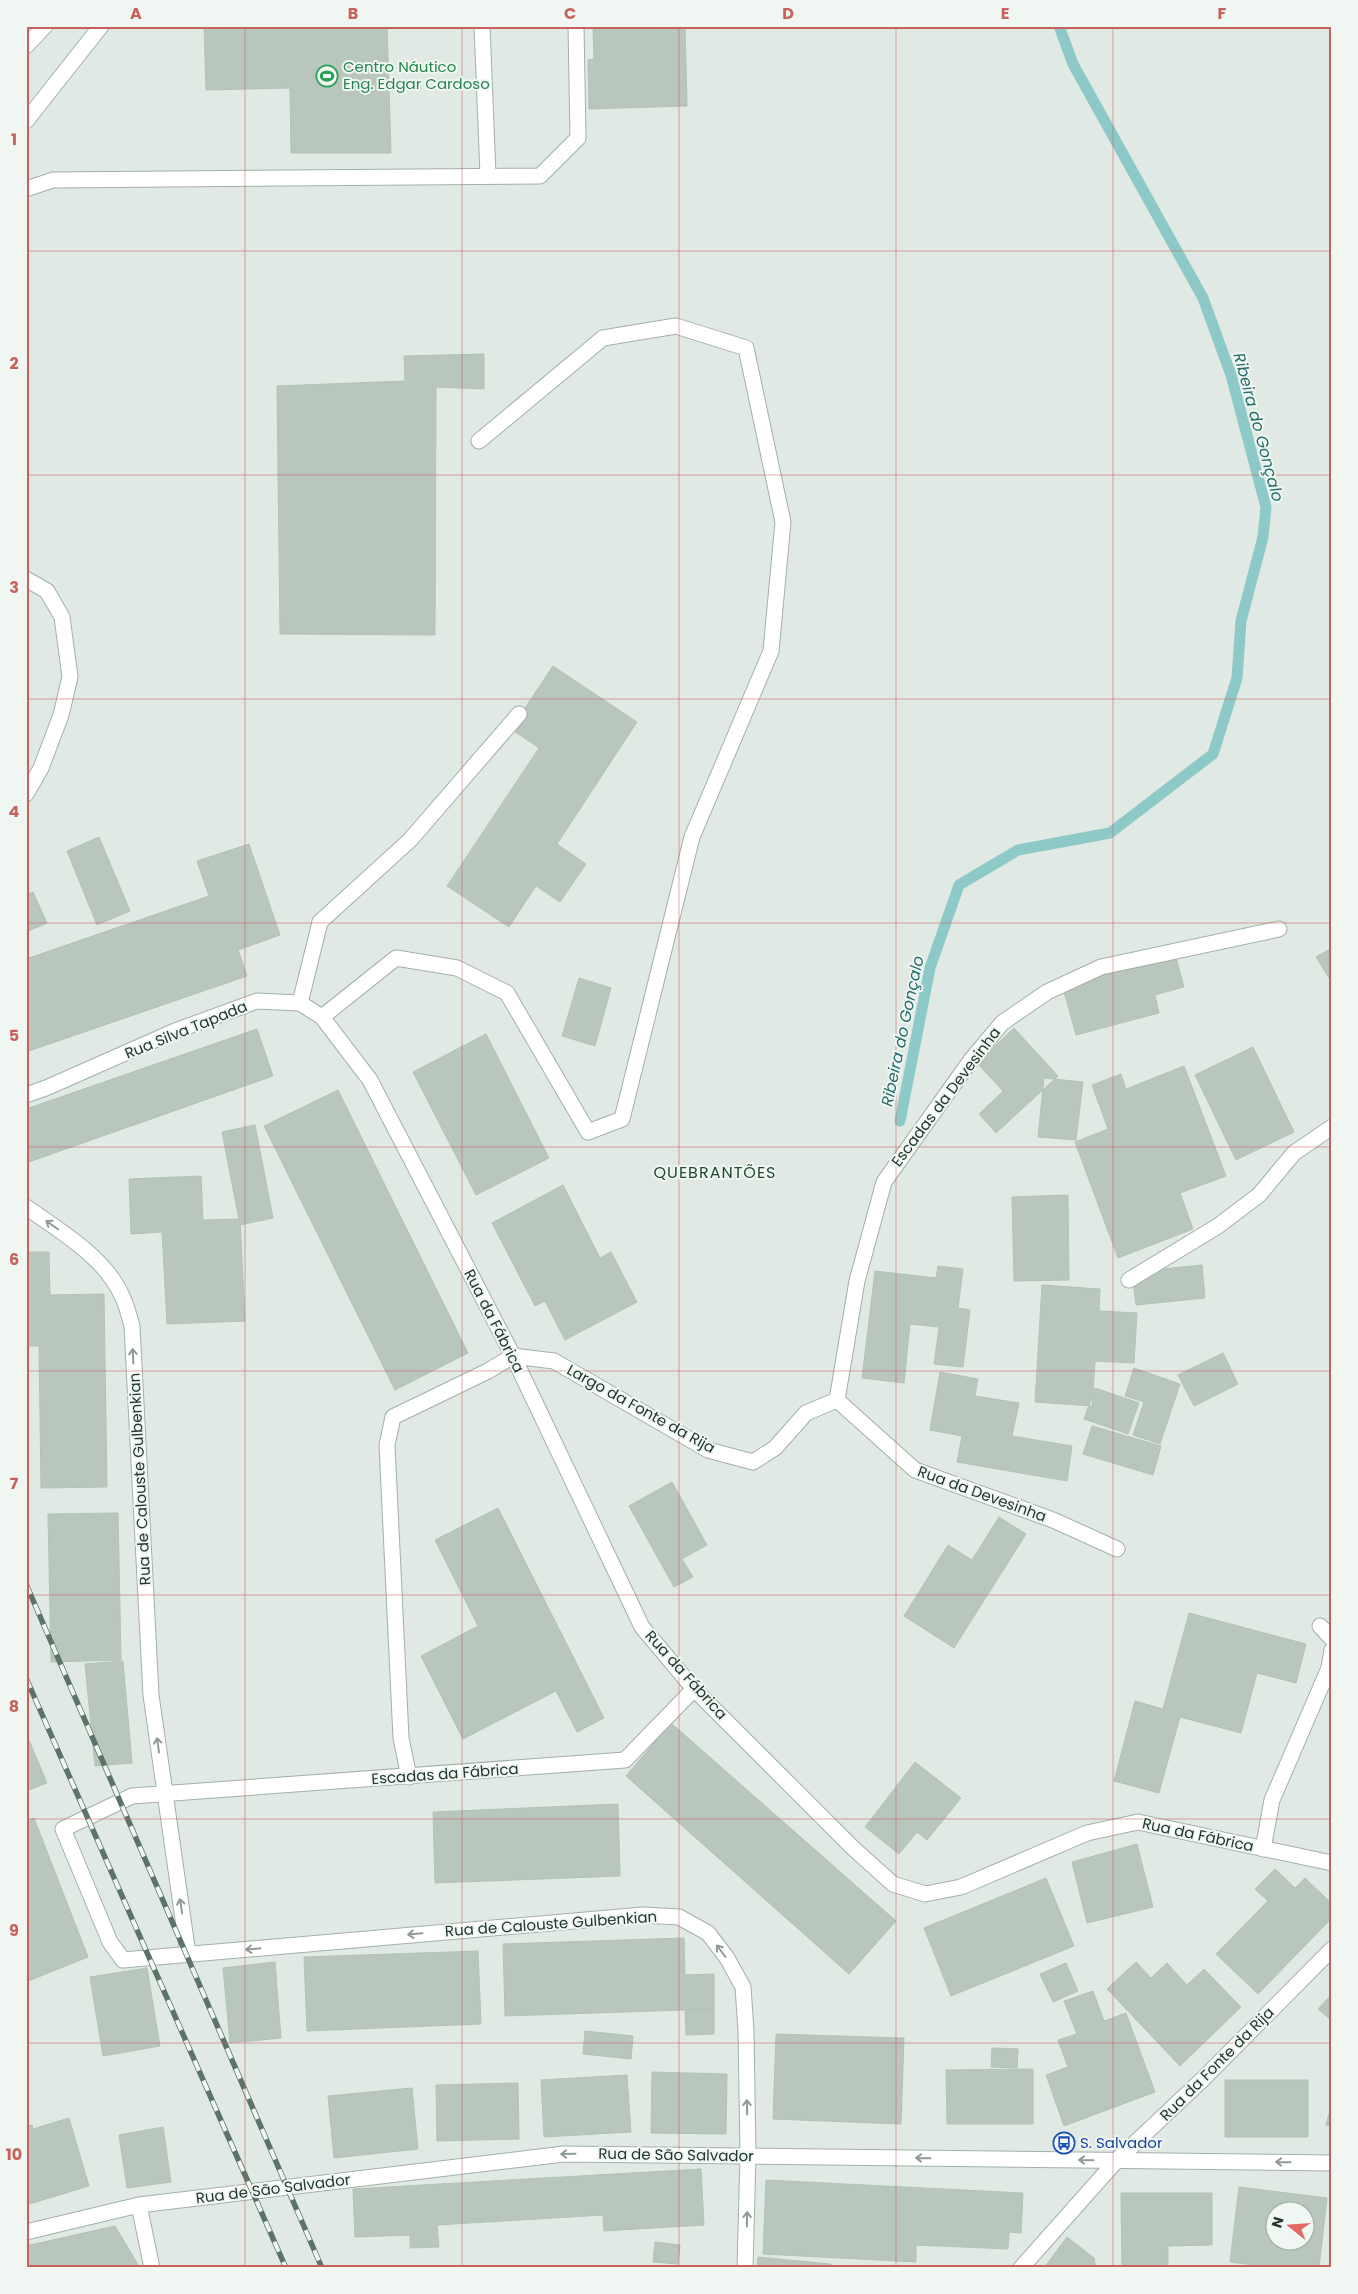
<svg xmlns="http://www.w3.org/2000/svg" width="1358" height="2294" viewBox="0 0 1358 2294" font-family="Poppins,sans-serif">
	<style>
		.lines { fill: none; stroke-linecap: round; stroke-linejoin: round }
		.stream { stroke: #8dc9c6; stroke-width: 11 }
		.building { fill: #b8c6be; stroke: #b3c2b9; fill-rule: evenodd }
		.lane-casing { stroke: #a3b0a9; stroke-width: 17 }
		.street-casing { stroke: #a3b0a9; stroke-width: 17 }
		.lane { stroke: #fff; stroke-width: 15 }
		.street { stroke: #fff; stroke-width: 15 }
		.rail-casing { stroke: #5c7369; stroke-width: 5.5 }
		.rail { stroke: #f0f6f2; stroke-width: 4; stroke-dasharray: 11; stroke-linecap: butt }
		.oneway { stroke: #909b96 }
		.grid { fill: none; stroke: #c6625b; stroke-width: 1; stroke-opacity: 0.55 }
		.labels { text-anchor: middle; stroke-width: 4; stroke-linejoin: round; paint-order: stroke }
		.leisure-label { font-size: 15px; fill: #27864d; stroke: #f0f6f2; text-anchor: start }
		.street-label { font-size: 15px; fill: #22372d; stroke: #f0f6f2 }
		.transit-label { font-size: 15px; fill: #164399; stroke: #f0f6f2; text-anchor: start }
		.water-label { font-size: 16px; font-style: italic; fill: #236d6a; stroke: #f0f6f2 }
		.neighbourhood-label { font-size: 16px; letter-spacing: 1px; fill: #204736; stroke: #f0f6f2 }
		.neatline { fill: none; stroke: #c6625b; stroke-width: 2 }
		.grid-label { font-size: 16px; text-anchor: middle; font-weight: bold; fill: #c6625b }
	</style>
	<rect width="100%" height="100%" fill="#e0e9e3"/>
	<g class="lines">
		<path class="stream" d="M900 1121 930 968 959 885 1018 850 1110 833 1213 754 1237 678 1241 621 1263 537 1266 507 1231 375 1203 298 1073 64 1059 26"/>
	</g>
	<path class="building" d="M204 26H387L391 153H291L290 88 206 90Z
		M593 26H685L687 106 589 109 588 60 594 59Z
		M484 354V389L436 387 435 635 280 634 277 386 405 381 404 356Z
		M553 666 637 722 557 844 586 864 560 902 536 886 509 927 447 886 539 748 511 729Z
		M99 837 130 911 97 925 67 851Z
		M249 844 280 935 238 950 247 976 26 1052V959L209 896 197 861Z
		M33 892 47 923 26 932V895Z
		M1332 948V983L1316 957Z
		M1175 954 1184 987 1155 995 1159 1013 1076 1035 1062 984Z
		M579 978 611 988 595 1046 562 1036Z
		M1014 1028 1058 1076 996 1133 979 1114 1003 1091 977 1063Z
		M257 1029 273 1076 26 1163V1109Z
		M486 1034 549 1158 476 1195 413 1072Z
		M1253 1047 1294 1132 1236 1160 1195 1075Z
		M1184 1066 1226 1176 1180 1193 1193 1229 1118 1258 1075 1142 1108 1129 1092 1085 1121 1074 1126 1089Z
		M1044 1078 1083 1082 1076 1140 1038 1137Z
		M338 1090 468 1353 395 1390 264 1126Z
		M255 1125 273 1218 240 1225 222 1132Z
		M201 1176 203 1220 240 1219 245 1321 167 1324 162 1232 131 1234 129 1179Z
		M563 1185 600 1258 611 1252 637 1302 565 1340 545 1301 535 1306 492 1223Z
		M1068 1195 1069 1280 1014 1281 1012 1197Z
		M26 1252H49L50 1295 104 1294 107 1487 41 1488 39 1346H26Z
		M1202 1265 1205 1298 1136 1305 1132 1272Z
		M938 1266 963 1269 958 1308 970 1310 963 1367 934 1364 939 1327 910 1324 904 1383 862 1378 875 1271 936 1278Z
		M1042 1285 1100 1289 1099 1311 1137 1313 1134 1363 1095 1361 1092 1406 1035 1402Z
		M1223 1353 1238 1384 1194 1406 1178 1375Z
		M1134 1368 1180 1384 1160 1444 1133 1435 1144 1402 1125 1396Z
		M940 1372 978 1379 975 1396 1019 1403 1012 1436 1072 1446 1067 1481 957 1462 962 1436 930 1430Z
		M1095 1388 1139 1403 1128 1434 1084 1419Z
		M1092 1426 1161 1446 1153 1475 1083 1454Z
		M672 1482 707 1545 682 1559 693 1577 674 1587 629 1506Z
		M498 1508 604 1718 577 1732 556 1691 463 1739 421 1656 478 1626 435 1540Z
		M118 1513 121 1660 51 1662 48 1514Z
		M999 1517 1026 1534 954 1648 904 1616 948 1545 972 1560Z
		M1189 1613 1306 1644 1296 1683 1257 1673 1241 1733 1180 1717 1159 1793 1114 1781 1135 1701 1163 1709Z
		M123 1661 132 1763 95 1766 85 1664Z
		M671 1723 896 1921 849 1974 626 1776Z
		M26 1733 47 1783 26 1791Z
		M915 1762 961 1798 927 1840 917 1832 899 1854 865 1827Z
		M618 1804 620 1876 435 1883 433 1812Z
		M34 1818 88 1957 26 1982V1821Z
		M1137 1844 1153 1907 1087 1923 1072 1862Z
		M1275 1869 1295 1888 1305 1878 1332 1904V1918L1258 1994 1216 1954 1268 1901 1255 1889Z
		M1046 1878 1074 1946 951 1996 924 1928Z
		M684 1938 685 1975 714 1974V2009L505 2016 503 1944Z
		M478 1951 481 2024 307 2031 304 1957Z
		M275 1962 281 2038 230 2043 223 1968Z
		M1136 1962 1151 1978 1167 1963 1187 1985 1204 1969 1241 2007 1180 2066 1107 1989Z
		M1066 1963 1078 1991 1053 2002 1040 1974Z
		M147 1968 160 2046 103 2056 90 1977Z
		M1093 1991 1104 2021 1126 2013 1155 2092 1064 2126 1046 2075 1068 2067 1058 2040 1077 2034 1064 2001Z
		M1332 1994V2021L1318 2009Z
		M714 2009V2034L686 2035 685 2010Z
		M585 2031 633 2036 631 2059 583 2054Z
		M776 2034 904 2038 901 2124 773 2119Z
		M992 2048 1018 2049 1017 2068 991 2067Z
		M1033 2069V2124H947L946 2070Z
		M652 2072 727 2074 726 2134 651 2133Z
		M627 2075 631 2132 544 2137 541 2080Z
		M1225 2080H1308V2137H1225Z
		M518 2083 519 2139 437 2141 436 2085Z
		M412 2088 418 2149 334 2158 328 2096Z
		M1332 2103V2127L1326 2125Z
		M69 2118 89 2186 26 2205V2127L32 2125 33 2129Z
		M163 2127 171 2182 127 2188 119 2135Z
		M701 2169 704 2225 604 2231 603 2215 437 2225 439 2247 410 2248V2235L355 2237 353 2189Z
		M766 2180 1023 2193 1021 2233 1009 2232 1008 2249 916 2245V2262L763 2254Z
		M1239 2187 1327 2198 1319 2268H1278L1230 2262ZM1276 2212H1306V2242H1276Z
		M1121 2193H1212V2245L1168 2246V2268H1122Z
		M115 2226 140 2268H26V2246Z
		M1067 2237 1094 2258 1096 2268H1044Z
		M655 2242 680 2245 678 2264 653 2262Z
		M758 2257 831 2264 830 2268H757Z"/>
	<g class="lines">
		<g class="lane-casing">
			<path id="lane" d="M482 26 488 175
				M26 121 101 26
				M26 189 53 180 540 176 578 138 576 26
				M320 922 410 840 519 714
				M322 1017 396 958 457 968 507 993 588 1132 622 1119 692 837 771 651 783 522 746 348 676 326 603 338 479 441
				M1320 1626 1332 1639
				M409 1777 401 1738 387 1445 393 1417 488 1371 513 1356
				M1263 1849 1272 1800 1329 1668 1332 1650"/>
		</g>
		<g class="street-casing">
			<path id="street" d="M26 46 45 26
				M26 579 47 591 62 617 70 677 61 715 41 768 26 794
				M300 1003 320 922
				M26 1095 46 1088 175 1031 257 1001 300 1003 322 1017 370 1080 513 1356 642 1627 694 1689 854 1849 893 1884 925 1894 961 1887 1087 1833 1138 1822 1332 1863
				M26 1207C60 1231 105 1257 122 1296 127 1306 129 1316 132 1326L151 1695 188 1954
				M1129 1280 1218 1226 1259 1195 1294 1153 1332 1127
				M513 1356 554 1361 708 1450 753 1462 775 1448 806 1413 837 1400
				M837 1400 857 1281 884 1182 971 1060 1002 1023 1047 992 1101 967 1279 929
				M837 1400 915 1470 1053 1520 1117 1549
				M694 1689 625 1760 132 1796 63 1829 110 1942 123 1960 643 1915 679 1917 708 1933 727 1958 743 1987 746 2031 748 2156 745 2268
				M139 2205 152 2268
				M26 2232 139 2205 564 2154 1332 2163
				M1021 2268 1117 2160 1203 2079 1332 1949"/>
		</g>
		<use href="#lane" class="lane"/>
		<use href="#street" class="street"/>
		<g class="rail-casing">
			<path id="rail" d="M26 1584 322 2268
				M26 1678 286 2268"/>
		</g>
		<use href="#rail" class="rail"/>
	</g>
	<defs><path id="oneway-shaft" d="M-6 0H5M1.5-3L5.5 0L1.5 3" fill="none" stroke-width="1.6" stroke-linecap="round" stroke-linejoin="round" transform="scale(1.25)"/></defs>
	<g class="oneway">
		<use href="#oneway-shaft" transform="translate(52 1225) rotate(-145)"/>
		<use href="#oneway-shaft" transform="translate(133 1356) rotate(-93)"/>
		<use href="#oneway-shaft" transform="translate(158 1745) rotate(-98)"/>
		<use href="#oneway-shaft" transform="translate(181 1906) rotate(-99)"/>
		<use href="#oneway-shaft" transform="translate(415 1934) rotate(175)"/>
		<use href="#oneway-shaft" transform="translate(253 1949) rotate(175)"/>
		<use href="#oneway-shaft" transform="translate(721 1951) rotate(-127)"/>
		<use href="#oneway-shaft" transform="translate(747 2107) rotate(-91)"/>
		<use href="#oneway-shaft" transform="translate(568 2154) rotate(179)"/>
		<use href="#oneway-shaft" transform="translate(923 2158) rotate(-179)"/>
		<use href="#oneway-shaft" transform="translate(1086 2160) rotate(-179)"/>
		<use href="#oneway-shaft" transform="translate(1283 2162) rotate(-179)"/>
		<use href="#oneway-shaft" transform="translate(747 2219) rotate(-89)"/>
	</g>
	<path class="grid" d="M245 26V2268M462 26V2268M679 26V2268M896 26V2268M1113 26V2268M26 251H1332M26 475H1332M26 699H1332M26 923H1332M26 1147H1332M26 1371H1332M26 1595H1332M26 1819H1332M26 2043H1332"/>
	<defs>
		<g id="stadium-ring" transform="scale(1.125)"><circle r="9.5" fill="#f0f6f2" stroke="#2e9e5b" stroke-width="1.5"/><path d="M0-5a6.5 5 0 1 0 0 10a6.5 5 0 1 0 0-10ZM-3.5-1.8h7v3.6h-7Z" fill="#2e9e5b"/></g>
		<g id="bus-ring" transform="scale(1.125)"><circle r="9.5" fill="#f0f6f2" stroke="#1a4fb4" stroke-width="1.5"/><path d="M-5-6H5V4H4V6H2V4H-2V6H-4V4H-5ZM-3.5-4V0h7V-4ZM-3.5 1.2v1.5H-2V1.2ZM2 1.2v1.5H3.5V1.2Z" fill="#1a4fb4"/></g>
	</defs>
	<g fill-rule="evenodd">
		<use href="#stadium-ring" x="327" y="76"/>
		<use href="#bus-ring" x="1064" y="2143"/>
	</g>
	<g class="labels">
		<g class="leisure-label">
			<text x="343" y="72">Centro Náutico<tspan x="343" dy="17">Eng. Edgar Cardoso</tspan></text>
		</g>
		<g class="street-label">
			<text transform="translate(186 1030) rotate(-22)" y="5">Rua Silva Tapada</text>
			<text transform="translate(946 1097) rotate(-53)" y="5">Escadas da Devesinha</text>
			<text transform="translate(494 1321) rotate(63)" y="5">Rua da Fábrica</text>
			<text transform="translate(641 1409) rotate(29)" y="5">Largo da Fonte da Rija</text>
			<text transform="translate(140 1479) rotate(-93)" y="5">Rua de Calouste Gulbenkian</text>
			<text transform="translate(982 1494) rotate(20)" y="5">Rua da Devesinha</text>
			<text transform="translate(686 1675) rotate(48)" y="5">Rua da Fábrica</text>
			<text transform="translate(445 1774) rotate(-4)" y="5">Escadas da Fábrica</text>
			<text transform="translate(1198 1835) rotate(12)" y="5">Rua da Fábrica</text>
			<text transform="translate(551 1924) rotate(-4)" y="5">Rua de Calouste Gulbenkian</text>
			<text transform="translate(1217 2064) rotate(-45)" y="5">Rua da Fonte da Rija</text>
			<text transform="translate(676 2155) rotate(1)" y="5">Rua de São Salvador</text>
			<text transform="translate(273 2189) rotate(-7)" y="5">Rua de São Salvador</text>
		</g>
		<g class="transit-label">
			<text x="1080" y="2148">S. Salvador</text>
		</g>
		<g class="water-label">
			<text transform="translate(1259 427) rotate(75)" y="6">Ribeira do Gonçalo</text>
			<text transform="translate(902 1031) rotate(-78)" y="6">Ribeira do Gonçalo</text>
		</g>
		<g class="neighbourhood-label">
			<text x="715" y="1178">QUEBRANTÕES</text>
		</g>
	</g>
	<rect width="1358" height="2294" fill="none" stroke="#f0f6f2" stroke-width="55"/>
	<g transform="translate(1290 2226) rotate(287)"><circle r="24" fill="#f0f6f2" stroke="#9eaaa3"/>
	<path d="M0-4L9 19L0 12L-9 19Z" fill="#e36963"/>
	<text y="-8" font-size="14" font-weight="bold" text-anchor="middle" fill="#22372d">N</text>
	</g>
	<rect x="28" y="28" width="1302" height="2238" class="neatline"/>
	<g class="grid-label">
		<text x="136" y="19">A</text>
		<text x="353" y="19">B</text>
		<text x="570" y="19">C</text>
		<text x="788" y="19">D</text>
		<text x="1005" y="19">E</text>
		<text x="1222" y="19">F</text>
		<text x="14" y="145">1</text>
		<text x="14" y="369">2</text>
		<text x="14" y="593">3</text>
		<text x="14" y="817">4</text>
		<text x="14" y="1041">5</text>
		<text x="14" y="1265">6</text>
		<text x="14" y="1489">7</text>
		<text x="14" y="1712">8</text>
		<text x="14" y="1936">9</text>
		<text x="14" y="2160">10</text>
	</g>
</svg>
